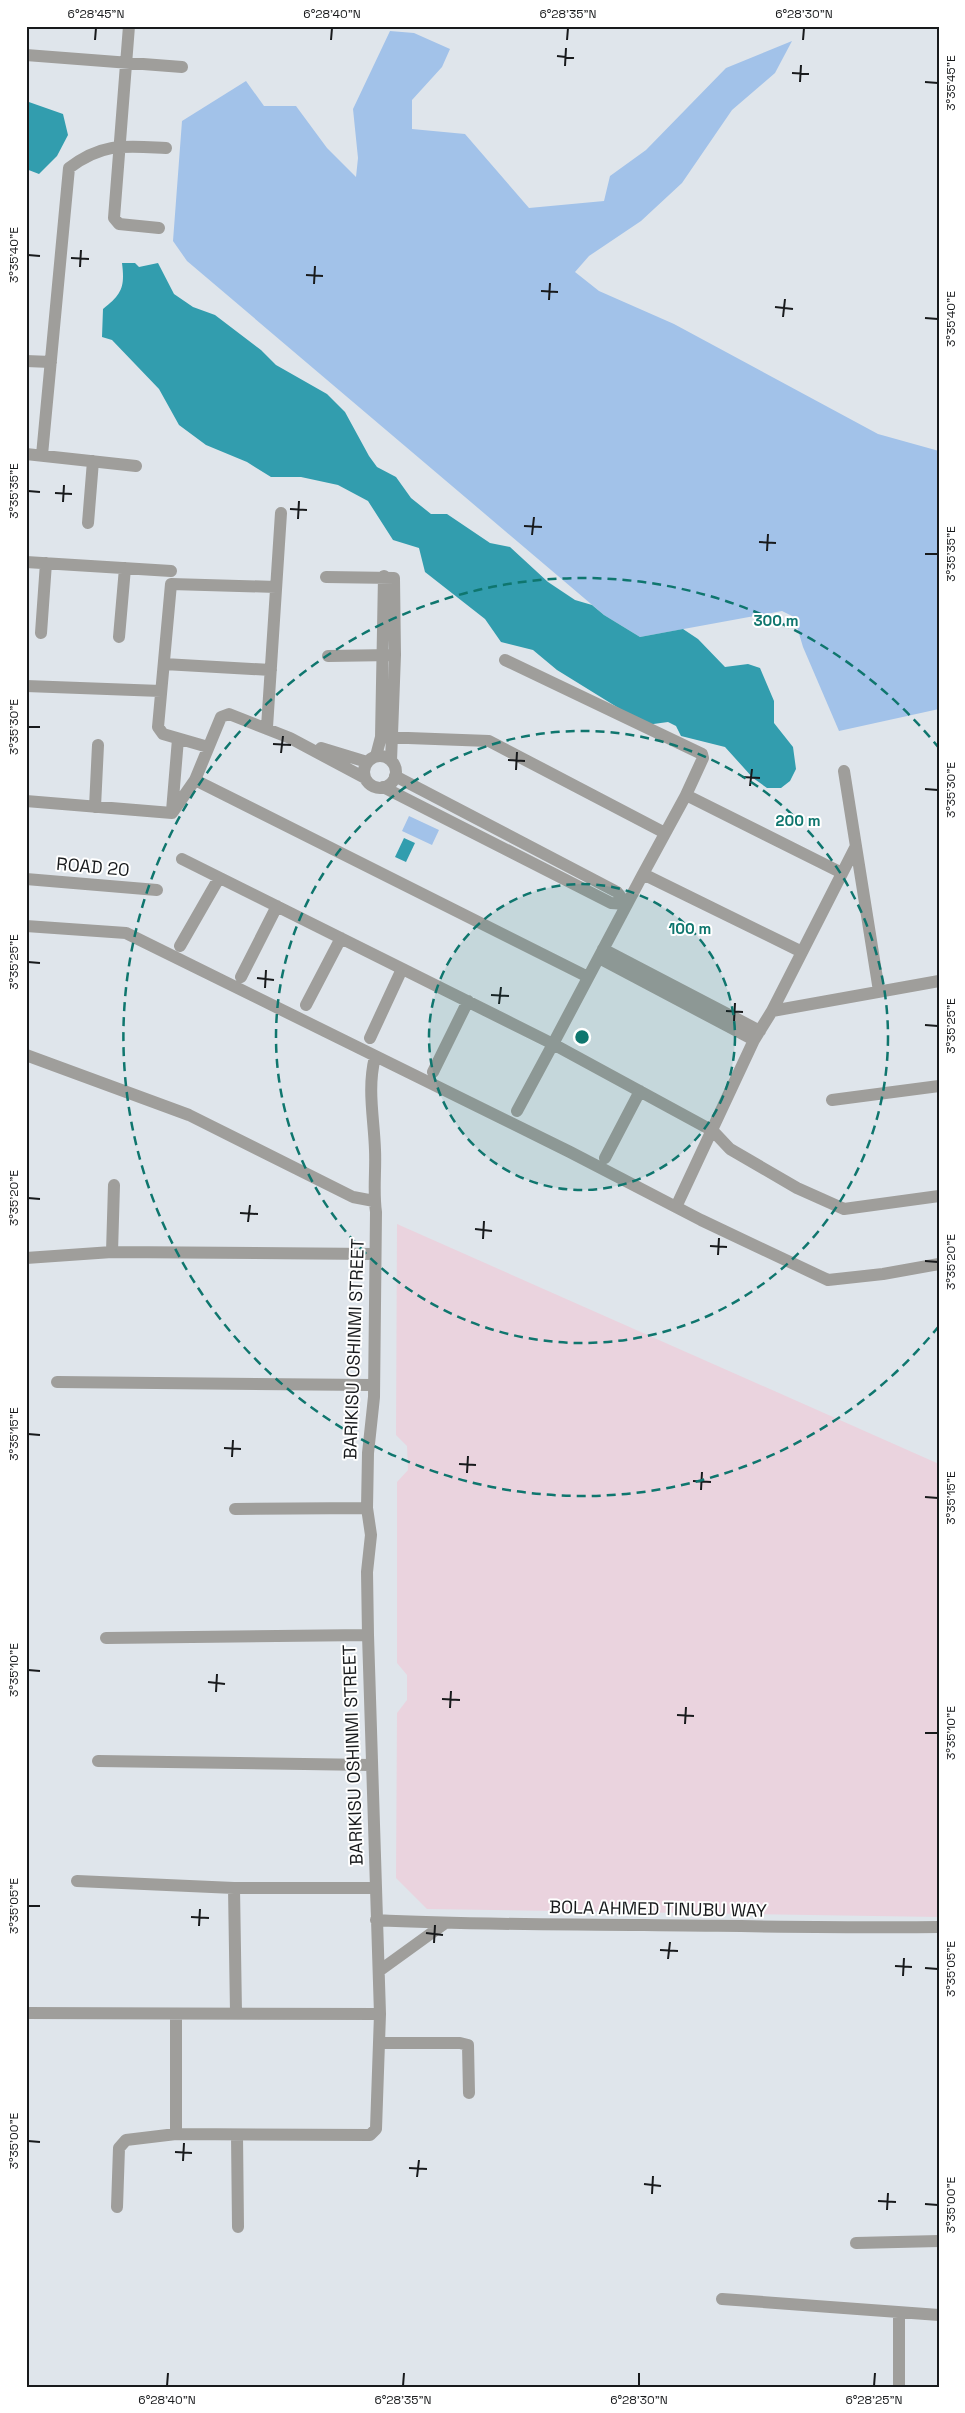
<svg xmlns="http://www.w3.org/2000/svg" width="965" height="2413" viewBox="0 0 965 2413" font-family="'Space Grotesk',sans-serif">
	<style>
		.commercial { fill: #ead3de }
		.green { fill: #a2c2e9 }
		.water { fill: #329dae }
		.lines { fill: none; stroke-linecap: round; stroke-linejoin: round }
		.minor { stroke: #9f9e9b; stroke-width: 12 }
		.ticks { fill: none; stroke: #181a1c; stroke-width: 2 }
		.ring { fill: none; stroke: #0f766e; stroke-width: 2.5; stroke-dasharray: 9 6 }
		.labels { text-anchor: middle; stroke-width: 4; stroke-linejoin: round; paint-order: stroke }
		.street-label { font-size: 18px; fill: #181a1c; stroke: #fff }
		.centre { fill: #0f766e; stroke: #fff; stroke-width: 2.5 }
		.ring-label { font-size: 15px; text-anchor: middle; font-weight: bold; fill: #0f766e; stroke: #fff; stroke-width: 4; stroke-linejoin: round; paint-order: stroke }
		.neatline { fill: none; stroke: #181a1c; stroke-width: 2 }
		.ticks-label { font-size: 12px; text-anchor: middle; fill: #181a1c }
	</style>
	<rect width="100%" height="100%" fill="#dfe5eb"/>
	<path class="commercial" d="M397 1224 939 1464V1917L427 1909 396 1878 397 1713 407 1700V1675L397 1663V1482L408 1470 407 1446 396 1435Z"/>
	<path class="green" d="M390 31 414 33 450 49 442 67 412 100V129L465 134 529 208 604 201 610 176 646 150 726 68 792 41 775 73 732 110 682 183 641 221 589 256 575 272 599 291 674 324 878 434 939 451V709L839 731 803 647 794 617 782 611 640 637 604 615 187 261 173 241 182 121 246 81 264 106H296L327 148 356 177 358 158 353 109Z
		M409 816 439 830 432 845 402 831Z"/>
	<path class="water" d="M26 101 63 114 68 135 57 156 39 174 26 169Z
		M122 263H135L139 267 158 263 174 294 193 307 215 315 261 350 276 365 327 394 345 412 369 456 377 467 396 477 411 498 431 514H447L490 543 510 547 548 582 575 600 592 605 604 615 640 637 683 629 698 639 725 667 748 664 760 668 774 701V723L793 747 796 769 790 781 781 788H767L753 778 725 747 681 736 676 726 668 722 646 725 557 670 533 650 501 642 485 619 425 572 419 548 393 540 368 501 338 485 301 477H271L247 462 206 445 179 425 159 389 112 340 102 337 103 309C122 294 125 287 122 263Z
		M404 838 415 843 406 862 395 857Z"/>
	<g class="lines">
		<path class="minor" d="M129 26 114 218 119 224 159 228
			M26 55 182 67
			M26 361 51 362
			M26 454 136 466
			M42 455 69 168C103 142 126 146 166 148
			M88 523 93 461
			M26 562 171 571
			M326 577 394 578 395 655 391 761
			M41 633 46 563
			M119 637 125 568
			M328 656 392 655
			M505 660 702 754 703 758 686 795 643 874 802 952
			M164 664 271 670
			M26 686 161 691
			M267 727 281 513
			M381 737 489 741 665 833
			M208 747 163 734 158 727 171 584 276 587
			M321 748 367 762
			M376 756 381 737 384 576
			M364 772a16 16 0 1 1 32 0a16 16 0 1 1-32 0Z
			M844 771 879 991
			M395 776 617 892 626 904
			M195 780 221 717 229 714 290 738 365 778
			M383 787 611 903 626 904
			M686 795 842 873
			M26 801 172 813 195 780 588 977
			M95 807 98 745
			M172 811 178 739
			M182 859 553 1044 517 1111
			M643 874 553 1044 713 1131 730 1149 797 1188 844 1209 939 1196
			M26 879 157 890
			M26 926 126 933 570 1152 701 1220 828 1280 883 1274 939 1264
			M180 946 219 878
			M603 949 760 1031
			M599 958 754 1040
			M241 977 277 906
			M306 1005 341 938
			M772 1011 856 846
			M370 1038 402 969
			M26 1055 189 1115 353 1197 374 1201
			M433 1072 468 1001
			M832 1100 939 1086
			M605 1158 640 1091
			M676 1207 754 1040 772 1011 939 981
			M112 1252 114 1185
			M26 1258 112 1252 374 1254
			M57 1382 372 1385
			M235 1509 367 1508
			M106 1638 368 1635
			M98 1761 371 1765
			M77 1881 234 1888H374
			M234 1888 236 2013
			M376 1920C466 1925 555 1924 644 1925 742 1926 840 1928 939 1927
			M379 1971 444 1924
			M26 2013 380 2014
			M379 2043H460L468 2045 469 2093
			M176 2134V2014
			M237 2135 238 2227
			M117 2207 119 2148 126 2140 176 2134 370 2135 376 2129 380 2014 368 1635 367 1572 371 1535 367 1508 368 1453 374 1397 376 1212C373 1191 376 1171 375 1150 374 1118 367 1089 375 1057
			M856 2243 939 2241
			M722 2299 939 2315
			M899 2313V2387"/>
	</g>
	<path class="ticks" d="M95 40 96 28M331 40 332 28M567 40 568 28M803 40 804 28M557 56 574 58M565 66 566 48M792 73 809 74M800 82 801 65M925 82 938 83M28 255 40 256M71 258 89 259M80 267 81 250M306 275 323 276M314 284 315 266M541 291 558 292M549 300 550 283M775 307 793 309M783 317 785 299M925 318 938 319M28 491 40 492M55 493 72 494M63 502 64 485M290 509 307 510M298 519 299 501M524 526 542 527M532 535 534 517M759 542 776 543M767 551 768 534M925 554H938M28 727H40M273 744 291 745M281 753 283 736M508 760 525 761M516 770 517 752M742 777 760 778M750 786 752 769M925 789 938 790M28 962 40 963M257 978 274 980M265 988 266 970M491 995 509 996M499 1004 501 987M726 1011 743 1012M734 1021 735 1003M925 1025 938 1026M28 1198 40 1199M240 1213 258 1214M248 1222 250 1205M475 1229 492 1231M483 1239 484 1221M710 1246 727 1247M718 1255 719 1238M925 1261 938 1262M28 1434 40 1435M224 1448 241 1449M232 1457 233 1440M459 1464 476 1465M467 1473 468 1456M693 1481 711 1482M701 1490 702 1472M925 1497 938 1498M28 1670 40 1671M208 1682 225 1684M216 1692 217 1674M442 1699 460 1700M450 1708 451 1691M677 1715 694 1716M685 1724 686 1707M925 1733H938M28 1906H40M191 1917 209 1918M199 1926 200 1909M426 1933 443 1935M434 1943 435 1925M660 1950 678 1951M668 1959 670 1942M895 1966 912 1967M925 1968 938 1969M903 1976 904 1958M28 2141 40 2142M175 2152 192 2153M183 2161 184 2143M409 2168 427 2169M417 2177 419 2160M644 2184 661 2186M652 2194 653 2176M878 2201 896 2202M925 2204 938 2205M887 2210 888 2193M167 2386 168 2373M403 2386 404 2373M639 2386V2373M874 2386 875 2373"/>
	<circle cx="582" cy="1037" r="153" fill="#0f766e" fill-opacity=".12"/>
	<g class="ring">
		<circle cx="582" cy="1037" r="153"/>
		<circle cx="582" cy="1037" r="306"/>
		<path d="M939 1326A459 459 0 1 1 939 748"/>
	</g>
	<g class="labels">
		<g class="street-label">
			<text transform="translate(93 867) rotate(5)" y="6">ROAD 20</text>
			<text transform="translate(354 1349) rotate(-88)" y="6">BARIKISU OSHINMI STREET</text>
			<text transform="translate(353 1755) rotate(-92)" y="6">BARIKISU OSHINMI STREET</text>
			<text transform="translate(658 1909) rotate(1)" y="6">BOLA AHMED TINUBU WAY</text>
		</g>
	</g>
	<circle cx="582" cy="1037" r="8" class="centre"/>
	<g class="ring-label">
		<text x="776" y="626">300 m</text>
		<text x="798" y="826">200 m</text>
		<text x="690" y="934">100 m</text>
	</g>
	<rect width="965" height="2413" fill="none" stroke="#ffffff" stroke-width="55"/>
	<rect x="28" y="28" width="910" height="2358" class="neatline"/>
	<g class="ticks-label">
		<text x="96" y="18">6°28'45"N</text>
		<text x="332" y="18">6°28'40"N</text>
		<text x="568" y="18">6°28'35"N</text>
		<text x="804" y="18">6°28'30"N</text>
		<text transform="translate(951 83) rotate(-90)" y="4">3°35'45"E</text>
		<text transform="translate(14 255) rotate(-90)" y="4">3°35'40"E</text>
		<text transform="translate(951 319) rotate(-90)" y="4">3°35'40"E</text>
		<text transform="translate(14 491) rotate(-90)" y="4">3°35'35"E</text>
		<text transform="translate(951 554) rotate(-90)" y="4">3°35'35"E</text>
		<text transform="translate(14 727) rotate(-90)" y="4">3°35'30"E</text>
		<text transform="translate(951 790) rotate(-90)" y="4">3°35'30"E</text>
		<text transform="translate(14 962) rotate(-90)" y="4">3°35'25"E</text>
		<text transform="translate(951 1026) rotate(-90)" y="4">3°35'25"E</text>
		<text transform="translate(14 1198) rotate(-90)" y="4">3°35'20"E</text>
		<text transform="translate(951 1262) rotate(-90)" y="4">3°35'20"E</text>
		<text transform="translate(14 1434) rotate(-90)" y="4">3°35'15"E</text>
		<text transform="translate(951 1498) rotate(-90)" y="4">3°35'15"E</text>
		<text transform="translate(14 1670) rotate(-90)" y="4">3°35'10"E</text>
		<text transform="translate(951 1733) rotate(-90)" y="4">3°35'10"E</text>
		<text transform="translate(14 1906) rotate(-90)" y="4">3°35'05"E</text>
		<text transform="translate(951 1969) rotate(-90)" y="4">3°35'05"E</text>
		<text transform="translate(14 2141) rotate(-90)" y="4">3°35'00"E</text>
		<text transform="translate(951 2205) rotate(-90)" y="4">3°35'00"E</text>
		<text x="167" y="2404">6°28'40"N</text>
		<text x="403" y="2404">6°28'35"N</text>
		<text x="639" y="2404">6°28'30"N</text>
		<text x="874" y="2404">6°28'25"N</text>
	</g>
</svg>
